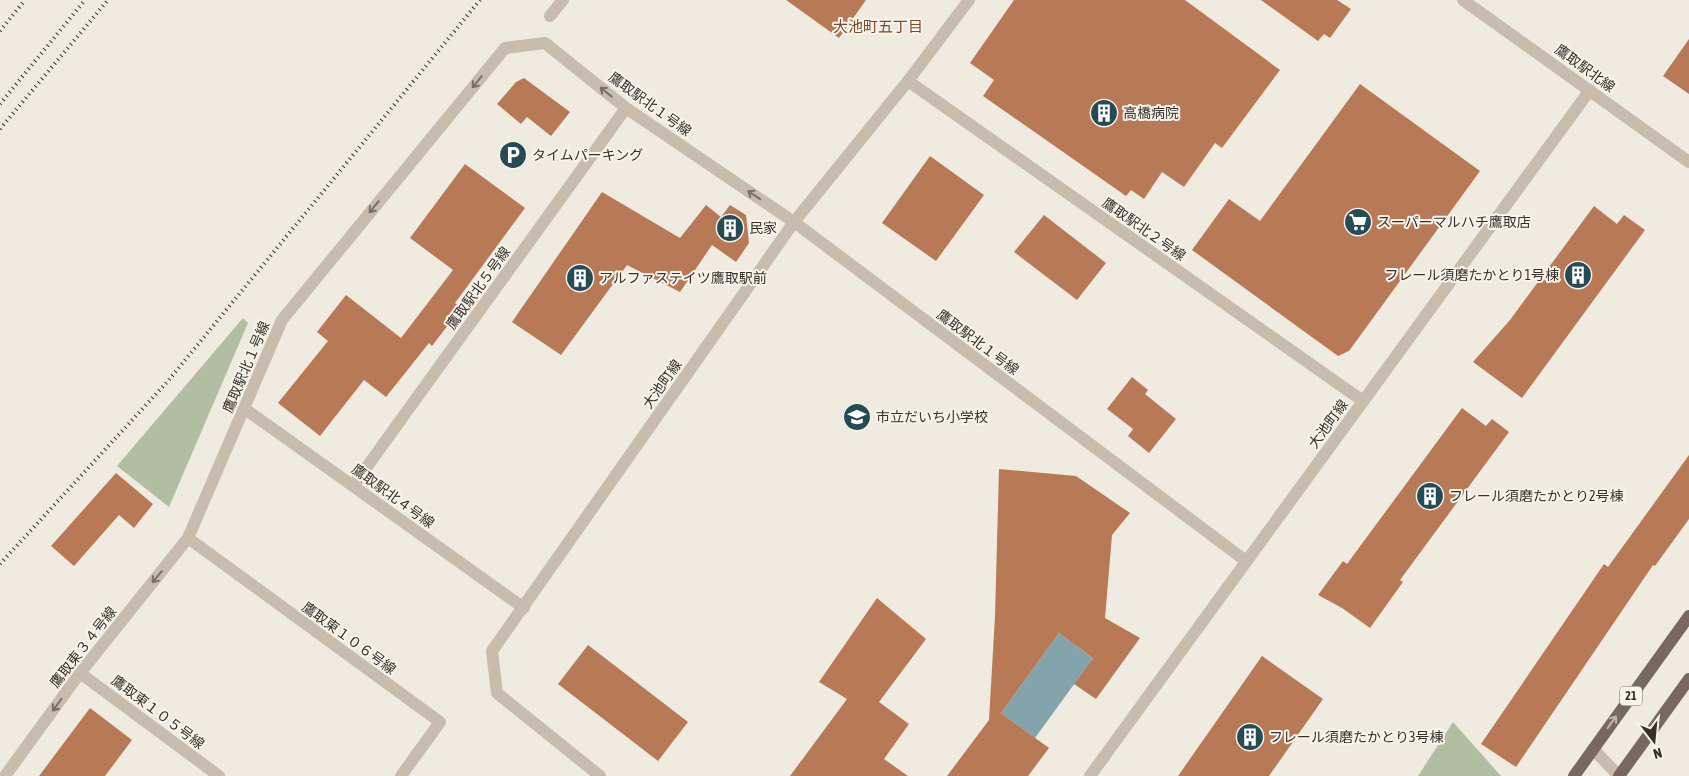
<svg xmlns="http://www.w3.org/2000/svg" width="1689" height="776" viewBox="0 0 1689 776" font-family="'Asap Condensed','Noto Sans JP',sans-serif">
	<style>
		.green { fill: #b1bea2 }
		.water { fill: #83a4aa }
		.building { fill: #b87957 }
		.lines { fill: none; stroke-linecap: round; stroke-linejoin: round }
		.pedestrian { stroke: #c7bcad; stroke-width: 12 }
		.minor { stroke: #c7bcad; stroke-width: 12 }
		.tertiary { stroke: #c7bcad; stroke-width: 12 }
		.primary { stroke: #77695e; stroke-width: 12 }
		.rail { stroke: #37302b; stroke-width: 4; stroke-dasharray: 1 4; stroke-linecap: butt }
		.oneway { stroke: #786f66 }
		.oneway2 { stroke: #beb5ac }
		.labels { text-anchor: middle; stroke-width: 4; stroke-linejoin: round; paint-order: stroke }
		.shield { fill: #f8f4ec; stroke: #716b65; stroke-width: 1 }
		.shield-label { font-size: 12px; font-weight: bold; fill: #37302b }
		.street-label { font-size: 14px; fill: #37302b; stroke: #f8f4ec }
		.poi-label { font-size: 14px; fill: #37302b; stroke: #f8f4ec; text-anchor: start }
		.neighbourhood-label { font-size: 15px; fill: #7c492d; stroke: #f8f4ec }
	</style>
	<rect width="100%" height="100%" fill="#f0ebe0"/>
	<path class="green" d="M243 318 248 323 169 507 117 466Z
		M1453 722 1501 776H1418Z"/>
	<path class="water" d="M1059 633 1093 658 1035 738 1001 713Z"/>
	<path class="building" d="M786 0H866L839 38Z
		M1014 0H1185L1280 70 1222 148 1215 143 1184 187 1162 172 1144 199 1131 190 1126 196 983 96 994 80 970 63Z
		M1261 0H1337L1351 9 1330 38 1324 34 1318 41Z
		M1689 39V94L1663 76Z
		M524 78 570 112 551 136 527 117 521 124 497 104 516 82Z
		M1360 84 1480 171 1349 351 1338 356 1192 250 1229 199 1260 221Z
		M930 156 984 195 936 261 882 223Z
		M465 164 525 208 455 303 461 308 432 346 429 343 386 397 364 380 320 436 278 403 328 341 317 332 346 295 401 338 453 270 410 238Z
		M602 192 680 238 706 205 721 217 730 205 746 215 749 243 736 262 712 245 680 292 627 265 561 355 512 322Z
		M1594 206 1617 224 1624 215 1645 230 1522 398 1473 362 1510 320Z
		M1044 215 1106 263 1077 300 1014 252Z
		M1132 377 1148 390 1145 394 1176 419 1149 453 1128 436 1133 429 1107 409Z
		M1462 408 1486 426 1492 419 1509 432 1400 580 1403 582 1370 628 1342 608 1318 595 1343 561 1347 564Z
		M1689 455V519L1655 566 1653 565 1516 767 1481 744 1604 564 1608 567Z
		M999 469 1076 476 1130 513 1112 535 1105 618 1140 638 1096 699 1074 684 1093 658 1059 633 1001 713 1049 748 1028 776H947L989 720 995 616Z
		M116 473 153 504 134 528 119 515 74 566 51 546Z
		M877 598 926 639 879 702 909 724 884 759 908 776H790L847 699 819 682Z
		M588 645 688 722 658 761 558 684Z
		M1262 656 1323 699 1269 776H1178Z
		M90 708 132 740 105 776H39Z"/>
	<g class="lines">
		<path class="pedestrian" d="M550 16 563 0"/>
		<path class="minor" d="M908 81 1363 401
			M245 409 524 608
			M353 486 626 108
			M188 538 440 722 401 776
			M80 673 219 776
			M5 776 80 673 188 538 282 320 505 48 545 43 626 108 794 222 1246 561"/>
		<path class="tertiary" d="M1463 0 1689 162
			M1593 749 1619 776
			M600 776 497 693 492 651 794 222 908 81 969 0
			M1090 776 1590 90"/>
		<path class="primary" d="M1574 776 1689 616
			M1619 776 1689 679"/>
		<path class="rail" d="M0 31 25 0
			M0 104 85 0
			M0 129 108 0
			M0 564 168 381 480 0"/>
	</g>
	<defs><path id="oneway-shaft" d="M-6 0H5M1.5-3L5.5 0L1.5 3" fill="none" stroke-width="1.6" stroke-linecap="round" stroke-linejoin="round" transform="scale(1.25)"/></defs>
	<g class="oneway">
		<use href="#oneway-shaft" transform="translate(477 82) rotate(129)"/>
		<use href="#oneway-shaft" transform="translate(606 92) rotate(-141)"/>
		<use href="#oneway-shaft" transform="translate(754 195) rotate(-146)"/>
		<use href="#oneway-shaft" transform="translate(374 207) rotate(129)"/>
		<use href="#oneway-shaft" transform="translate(157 577) rotate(129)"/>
		<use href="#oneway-shaft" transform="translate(57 705) rotate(126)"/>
	</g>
	<use class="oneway2" href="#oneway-shaft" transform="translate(1612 722) rotate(-54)"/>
	<defs>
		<g id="building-disc" transform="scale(1.4375)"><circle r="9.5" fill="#254b54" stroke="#f8f4ec"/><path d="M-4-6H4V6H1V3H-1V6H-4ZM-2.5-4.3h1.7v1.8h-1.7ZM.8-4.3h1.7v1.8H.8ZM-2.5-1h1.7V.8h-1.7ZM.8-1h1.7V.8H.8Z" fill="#fff"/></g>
		<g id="parking-disc" transform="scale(1.4375)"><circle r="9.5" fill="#254b54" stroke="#f8f4ec"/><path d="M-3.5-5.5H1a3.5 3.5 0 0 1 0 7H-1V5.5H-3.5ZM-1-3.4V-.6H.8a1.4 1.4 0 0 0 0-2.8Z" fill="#fff"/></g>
		<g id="supermarket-disc" transform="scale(1.4375)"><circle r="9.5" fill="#254b54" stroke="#f8f4ec"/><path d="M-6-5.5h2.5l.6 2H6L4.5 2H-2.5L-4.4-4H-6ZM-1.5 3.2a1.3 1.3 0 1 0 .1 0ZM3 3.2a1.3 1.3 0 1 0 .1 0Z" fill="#fff"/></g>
		<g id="school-disc" transform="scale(1.4375)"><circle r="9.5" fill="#254b54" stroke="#f8f4ec"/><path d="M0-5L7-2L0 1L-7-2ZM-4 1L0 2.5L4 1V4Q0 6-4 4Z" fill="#fff"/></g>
	</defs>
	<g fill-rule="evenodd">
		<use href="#building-disc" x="1104" y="113"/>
		<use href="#parking-disc" x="513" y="155"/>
		<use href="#supermarket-disc" x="1358" y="222"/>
		<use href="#building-disc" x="730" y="228"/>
		<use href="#building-disc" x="1578" y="275"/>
		<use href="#building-disc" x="580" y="278"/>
		<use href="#school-disc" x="857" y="417"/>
		<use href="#building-disc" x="1430" y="496"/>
		<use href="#building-disc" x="1250" y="737"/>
	</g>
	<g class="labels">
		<rect class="shield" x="1620" y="686.5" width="22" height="19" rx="4"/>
		<g class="shield-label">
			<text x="1631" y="700">21</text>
		</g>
		<g class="street-label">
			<text transform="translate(1585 68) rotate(36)" y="5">鷹取駅北線</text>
			<text transform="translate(650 104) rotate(36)" y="5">鷹取駅北１号線</text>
			<text transform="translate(1144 229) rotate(35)" y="5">鷹取駅北２号線</text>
			<text transform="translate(478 288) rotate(-54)" y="5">鷹取駅北５号線</text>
			<text transform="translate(978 342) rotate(37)" y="5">鷹取駅北１号線</text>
			<text transform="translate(246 367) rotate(-67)" y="5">鷹取駅北１号線</text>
			<text transform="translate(662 384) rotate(-55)" y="5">大池町線</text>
			<text transform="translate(1328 424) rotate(-54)" y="5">大池町線</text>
			<text transform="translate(393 496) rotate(36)" y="5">鷹取駅北４号線</text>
			<text transform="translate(349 638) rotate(36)" y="5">鷹取東１０６号線</text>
			<text transform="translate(83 647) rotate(-52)" y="5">鷹取東３４号線</text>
			<text transform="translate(158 712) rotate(37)" y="5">鷹取東１０５号線</text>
		</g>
		<g class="poi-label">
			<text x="1123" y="118">高橋病院</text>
			<text x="532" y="160">タイムパーキング</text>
			<text x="1377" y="227">スーパーマルハチ鷹取店</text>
			<text x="749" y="233">民家</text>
			<text x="1559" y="280" text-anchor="end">フレール須磨たかとり1号棟</text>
			<text x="599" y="283">アルファステイツ鷹取駅前</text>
			<text x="876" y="422">市立だいち小学校</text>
			<text x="1449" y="501">フレール須磨たかとり2号棟</text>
			<text x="1269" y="742">フレール須磨たかとり3号棟</text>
		</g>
		<g class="neighbourhood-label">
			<text x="878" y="32">大池町五丁目</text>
		</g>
	</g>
	<g transform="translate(1654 741) rotate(164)" stroke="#f8f4ec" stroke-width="4" paint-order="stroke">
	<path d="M0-4L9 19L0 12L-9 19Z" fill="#37302b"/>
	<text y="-8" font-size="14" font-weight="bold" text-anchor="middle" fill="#37302b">N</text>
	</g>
</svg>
